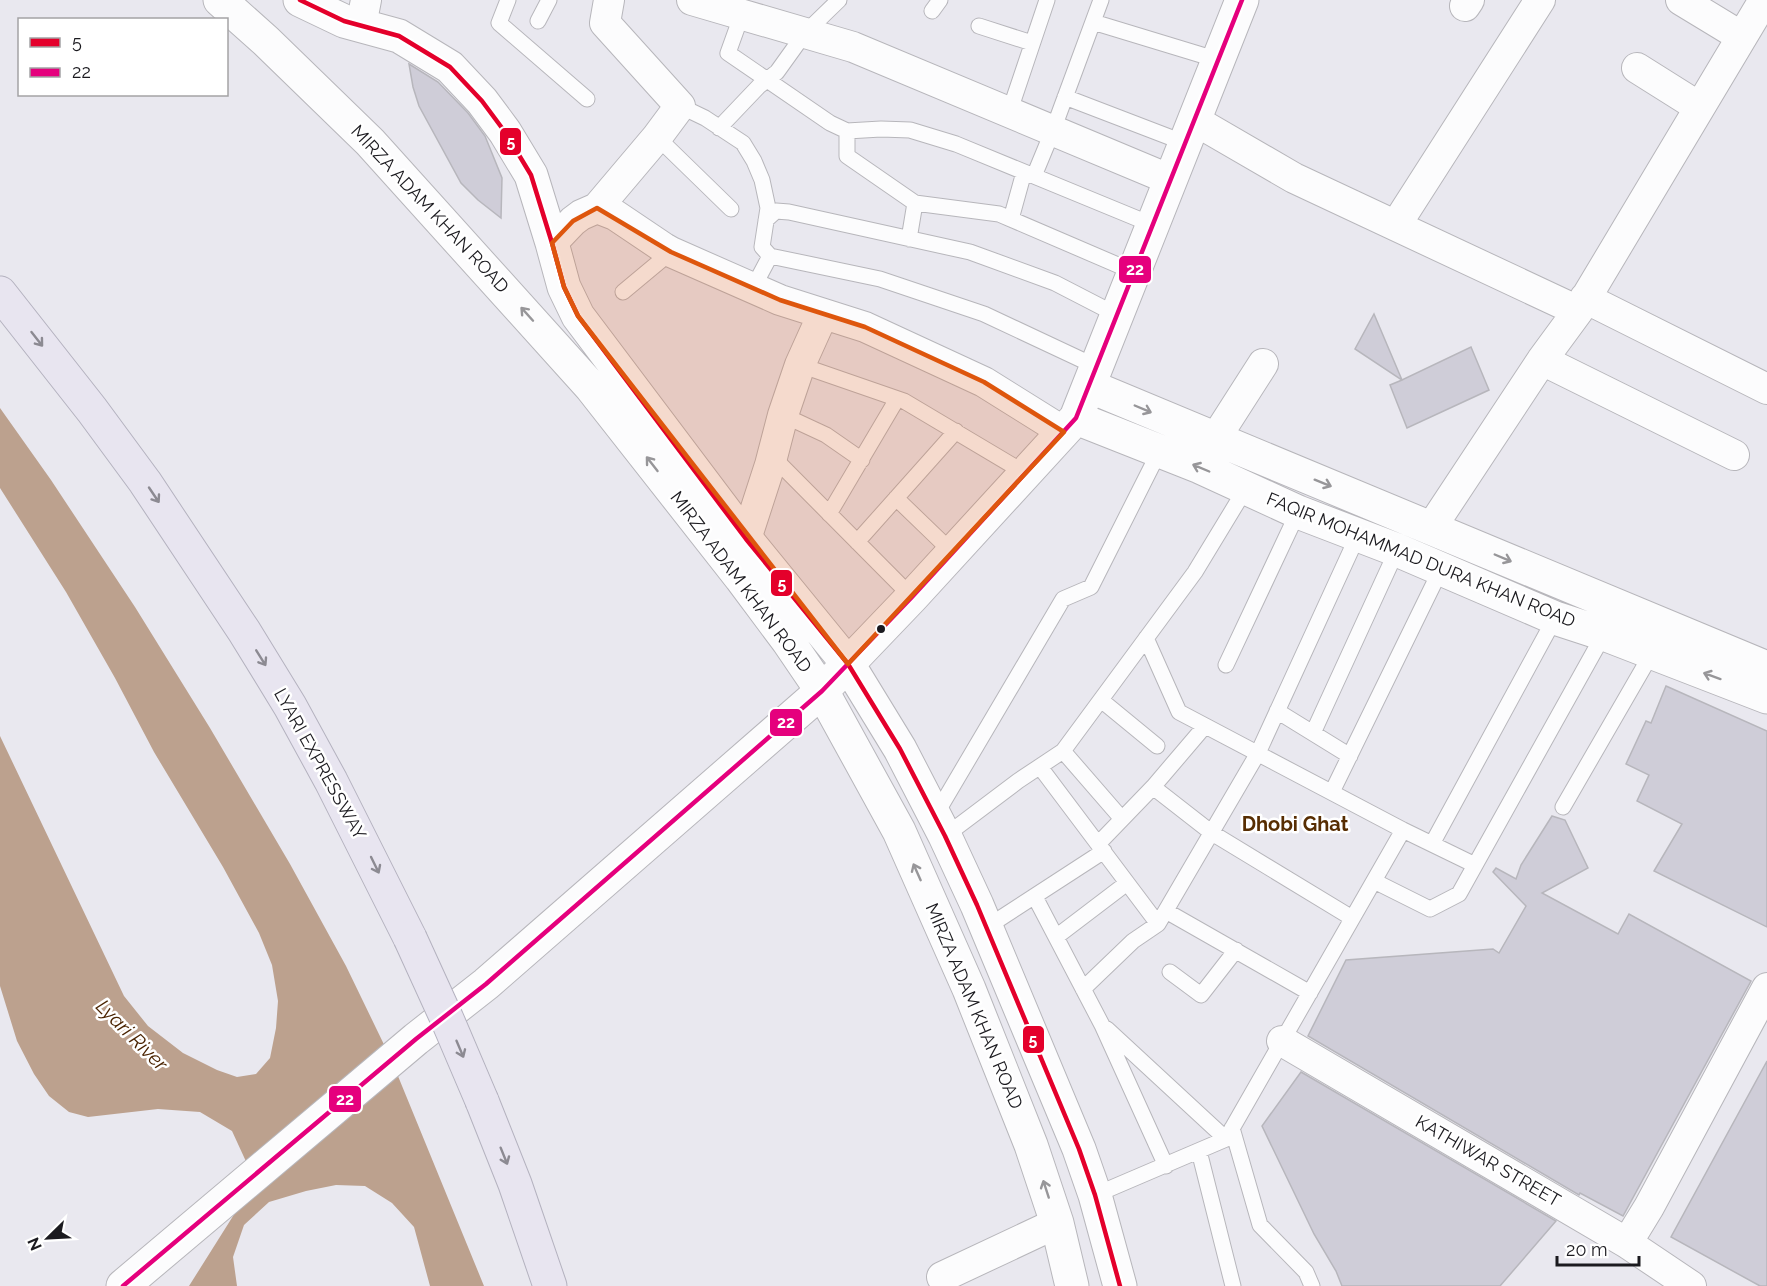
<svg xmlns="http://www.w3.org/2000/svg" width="1767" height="1286" viewBox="0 0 1767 1286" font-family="Raleway,sans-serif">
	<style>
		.water { fill: #bca18e }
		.building { fill: #cfcdd8; stroke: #b7b6bc; stroke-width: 1.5 }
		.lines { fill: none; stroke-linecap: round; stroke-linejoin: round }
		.service-casing { stroke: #b7b6bb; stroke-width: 17 }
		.minor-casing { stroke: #b7b6bb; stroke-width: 32 }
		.secondary-casing { stroke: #b7b6bb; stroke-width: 35 }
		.motorway-casing { stroke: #b4b2bf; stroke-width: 35 }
		.service { stroke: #fcfcfd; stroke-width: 15 }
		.minor { stroke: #fcfcfd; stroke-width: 30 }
		.secondary { stroke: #fcfcfd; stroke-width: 33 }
		.motorway { stroke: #e8e5f0; stroke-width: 33 }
		.motorway-bridge-casing { stroke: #b4b2bf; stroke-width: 35; stroke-linecap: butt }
		.motorway-bridge { stroke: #e8e5f0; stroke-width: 33 }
		.bus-1-casing { stroke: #fff; stroke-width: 9 }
		.bus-2-casing { stroke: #fff; stroke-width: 9 }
		.bus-1 { stroke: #e4002b; stroke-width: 4.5 }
		.bus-2 { stroke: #e5007d; stroke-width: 4.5 }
		.oneway { stroke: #979699 }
		.oneway2 { stroke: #8c8a92 }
		.marked { fill: #de560d; fill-opacity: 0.2; stroke: #de560d; stroke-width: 4.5; stroke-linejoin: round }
		.bus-dot { fill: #1b1a1f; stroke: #fff; stroke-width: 2 }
		.labels { text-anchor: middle; stroke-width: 5; stroke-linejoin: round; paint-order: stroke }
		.street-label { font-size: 18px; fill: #1b1a1f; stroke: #fff }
		.neighbourhood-label { font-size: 20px; font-weight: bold; fill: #572d02; stroke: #fff }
		.water-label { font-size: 20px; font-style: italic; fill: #4a2300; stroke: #fff }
		.line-badge { stroke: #fff; stroke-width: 2 }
		.badge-label { font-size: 16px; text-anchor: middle; font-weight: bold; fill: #fff }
	</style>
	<rect width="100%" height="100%" fill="#e9e8ef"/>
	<path class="water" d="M0 408 51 480 135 607 210 728 290 864 346 966 391 1059 484 1286H430L414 1227 392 1203 365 1186 336 1185 306 1191 269 1202 244 1225 233 1257 237 1286H189L240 1205 249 1168 232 1131 200 1112 158 1109 88 1117 69 1112 49 1096 34 1074 17 1041 0 986V736L124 996 148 1026 183 1053 217 1070 237 1077 256 1074 270 1058 276 1028 278 1001 272 965 259 933 223 867 154 752 115 678 66 592 0 488Z"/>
	<path class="building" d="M409 64 438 82 468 113 485 136 502 178 501 218 478 200 461 183 419 106 413 87Z
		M1374 314 1402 380 1471 347 1489 390 1407 428 1390 385 1402 380 1355 349Z
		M1666 686 1767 731V927L1654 871 1682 824 1637 801 1649 775 1626 764 1646 721 1651 723Z
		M1552 816 1565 820 1588 868 1542 893 1618 934 1629 914 1751 981 1623 1216 1580 1193 1579 1195 1308 1036 1346 960 1493 949 1499 953 1526 906 1493 872 1496 868 1516 879 1521 865Z
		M1767 1061V1286H1760L1671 1237Z
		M1301 1072 1556 1221 1500 1286H1342L1336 1271 1314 1234 1262 1126Z"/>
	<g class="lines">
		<g class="service-casing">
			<path id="service" d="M508 0 499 23 587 99
				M932 11 940 0
				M742 14 728 53 830 123 847 131 881 129 910 130 956 144 1153 225
				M538 21 549 0
				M1093 22 1218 60
				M979 26 1032 43
				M1065 97 1185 143
				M680 106 705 118 743 143 754 161 762 180 768 208 762 247 770 256 880 279 984 314 1097 367
				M1009 113 1047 0
				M719 128 759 86 777 72 805 33 839 0
				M847 131V156L915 203 999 214 1134 272
				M657 137 731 209
				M1034 176 1053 130 1101 0
				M1011 219 1024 172
				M766 220 776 211 789 212 970 252 1055 283 1117 315
				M909 239 915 203
				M753 288 770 256
				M623 292 671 252
				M800 365 904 401 1025 473
				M783 415 826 435 862 460
				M772 456 912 597
				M896 498 953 553
				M829 514 897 399
				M857 542 956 431
				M1146 638 1179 712 1403 830 1475 865
				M1226 665 1298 512
				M1101 700 1157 746
				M1277 711 1350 756
				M1313 733 1397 550
				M1063 751 1122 819
				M1040 767 1158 924
				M1153 787 1212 833 1352 918
				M1332 792 1441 569
				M1563 807 1652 653
				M935 816 1063 599 1091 587 1159 452
				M945 836 1018 781 1063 751 1195 572 1246 488
				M1098 844 1153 787 1205 726
				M1432 844 1555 618
				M1374 881 1430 909 1459 894 1604 634
				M1035 897 1102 1025 1166 1166
				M1166 911 1310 993
				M987 927 1104 851
				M1056 937 1127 883
				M1170 972 1201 995 1236 950
				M1083 989 1133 941 1158 924 1258 753 1358 535
				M1107 1029 1226 1139
				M1232 1128 1260 1225 1306 1272 1312 1286
				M1199 1151 1233 1286
				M1095 1195 1226 1139 1403 830"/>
		</g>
		<g class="minor-casing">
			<path id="minor" d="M692 0 853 47 1171 180
				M1681 0 1742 37
				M1465 6 1469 0
				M361 26 366 0
				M1637 68 1699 107
				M1194 120 1294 178 1578 311
				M597 208 615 215 664 248 671 252 780 300 865 327 984 382 1064 432
				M1396 225 1540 0
				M552 243 573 221 581 215 597 208 657 137 680 106 605 23 609 0
				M1585 298 1767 389
				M1542 360 1734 455
				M1215 439 1263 364
				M1431 528 1542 360 1578 311 1764 0
				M746 539 770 465 783 415 800 365 823 314
				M1282 1041 1627 1243 1691 1286
				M1627 1243 1649 1207 1767 988
				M942 1277 1057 1223"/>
		</g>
		<g class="secondary-casing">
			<path id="secondary" d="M220 0 266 41 370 142 591 387 741 578 788 641 822 691 899 831 969 989 1031 1145 1057 1223 1072 1286
				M300 0 344 21 399 36 450 67 482 101 505 132 531 175 552 243 564 287 578 316 746 539 848 664 900 749 945 836 977 905 1079 1149 1095 1195 1120 1286
				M1089 386 1767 668
				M1076 418 1200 467 1298 512 1397 550 1555 618 1604 634 1767 697
				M123 1286 416 1039 486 984 822 691 912 597 1076 418 1242 0"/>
		</g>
		<g class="motorway-casing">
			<path id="motorway" d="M0 293 92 410 145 482 244 631 290 706 331 781 410 938
				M482 1101 515 1184 550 1286"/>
		</g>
		<use href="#service" class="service"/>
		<use href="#minor" class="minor"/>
		<use href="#secondary" class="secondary"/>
		<use href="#motorway" class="motorway"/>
		<g class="motorway-bridge-casing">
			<path id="motorway-bridge" d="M410 938 447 1019 482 1101"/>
		</g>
		<use href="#motorway-bridge" class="motorway-bridge"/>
		<g class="bus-1-casing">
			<path id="bus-1" d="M300 0 344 21 399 36 450 67 482 101 505 132 531 175 552 243 564 287 578 316 746 539 848 664 900 749 945 836 977 905 1079 1149 1095 1195 1120 1286"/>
		</g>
		<g class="bus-2-casing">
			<path id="bus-2" d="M123 1286 416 1039 486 984 822 691 912 597 1076 418 1242 0"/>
		</g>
		<use href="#bus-1" class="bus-1"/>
		<use href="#bus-2" class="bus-2"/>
	</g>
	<defs><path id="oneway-shaft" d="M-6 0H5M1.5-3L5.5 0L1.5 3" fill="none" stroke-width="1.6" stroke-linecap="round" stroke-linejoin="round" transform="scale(1.5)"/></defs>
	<g class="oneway">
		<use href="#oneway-shaft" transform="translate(527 314) rotate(-132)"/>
		<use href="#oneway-shaft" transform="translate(1143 409) rotate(23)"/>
		<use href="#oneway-shaft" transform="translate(652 464) rotate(-128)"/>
		<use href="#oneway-shaft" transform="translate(1201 468) rotate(-157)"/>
		<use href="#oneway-shaft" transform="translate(1323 483) rotate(22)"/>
		<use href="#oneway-shaft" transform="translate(1503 558) rotate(23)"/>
		<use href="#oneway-shaft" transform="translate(1712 676) rotate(-160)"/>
		<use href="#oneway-shaft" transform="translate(917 872) rotate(-114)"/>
		<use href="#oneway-shaft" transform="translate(1046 1189) rotate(-108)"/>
	</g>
	<g class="oneway2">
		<use href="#oneway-shaft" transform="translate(37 339) rotate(52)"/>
		<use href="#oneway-shaft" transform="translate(154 495) rotate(56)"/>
		<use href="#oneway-shaft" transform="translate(261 658) rotate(58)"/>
		<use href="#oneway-shaft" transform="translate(375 865) rotate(64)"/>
		<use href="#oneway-shaft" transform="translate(460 1049) rotate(67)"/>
		<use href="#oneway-shaft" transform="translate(504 1156) rotate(68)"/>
	</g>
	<path class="marked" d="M597 208 671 252 780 300 865 327 984 382 1064 432 848 664 578 316 564 287 552 243 573 221Z"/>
	<circle class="bus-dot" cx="881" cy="629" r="5"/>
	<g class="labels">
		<g class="street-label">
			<text transform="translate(430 209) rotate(47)" y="6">MIRZA ADAM KHAN ROAD</text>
			<text transform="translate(1421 560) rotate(22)" y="6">FAQIR MOHAMMAD DURA KHAN ROAD</text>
			<text transform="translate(741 582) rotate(53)" y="6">MIRZA ADAM KHAN ROAD</text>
			<text transform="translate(320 764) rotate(61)" y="6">LYARI EXPRESSWAY</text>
			<text transform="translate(974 1006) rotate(67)" y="6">MIRZA ADAM KHAN ROAD</text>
			<text transform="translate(1488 1161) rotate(30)" y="6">KATHIWAR STREET</text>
		</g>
		<g class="neighbourhood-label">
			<text x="1295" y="831">Dhobi Ghat</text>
		</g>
		<g class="water-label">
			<text transform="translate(132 1035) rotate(45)" y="7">Lyari River</text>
		</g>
	</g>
	<g class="line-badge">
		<rect x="499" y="127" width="23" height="29" rx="6" fill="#e4002b"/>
		<rect x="1118" y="255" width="34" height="29" rx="6" fill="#e5007d"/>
		<rect x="770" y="569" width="23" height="28" rx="6" fill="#e4002b"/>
		<rect x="769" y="708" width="34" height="29" rx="6" fill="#e5007d"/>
		<rect x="1022" y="1025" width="23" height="29" rx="6" fill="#e4002b"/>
		<rect x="328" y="1085" width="34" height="28" rx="6" fill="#e5007d"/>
	</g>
	<g class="badge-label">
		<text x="511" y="147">5</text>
		<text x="1135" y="275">22</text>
		<text x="782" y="589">5</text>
		<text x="786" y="728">22</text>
		<text x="1033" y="1045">5</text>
		<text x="345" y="1105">22</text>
	</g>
	<rect x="18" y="18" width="210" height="78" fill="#ffffff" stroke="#a4a3a5" stroke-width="1.5"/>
	<rect x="30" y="38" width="30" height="9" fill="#e4002b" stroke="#a4a3a5" stroke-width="1.5"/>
	<text x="72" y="48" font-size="18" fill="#1b1a1f">5</text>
	<rect x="30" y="68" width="30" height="9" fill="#e5007d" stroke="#a4a3a5" stroke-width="1.5"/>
	<text x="72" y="78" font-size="18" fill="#1b1a1f">22</text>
	<g transform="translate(48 1238) rotate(246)" stroke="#ffffff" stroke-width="4.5" paint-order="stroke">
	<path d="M0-4.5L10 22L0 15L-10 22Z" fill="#1b1a1f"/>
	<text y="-9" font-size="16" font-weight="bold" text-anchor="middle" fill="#1b1a1f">N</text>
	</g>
	<path d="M1557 1256v9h82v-9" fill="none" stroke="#1b1a1f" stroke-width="3"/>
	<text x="1566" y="1256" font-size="18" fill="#1b1a1f" stroke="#ffffff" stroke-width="4.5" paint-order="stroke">20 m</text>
</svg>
